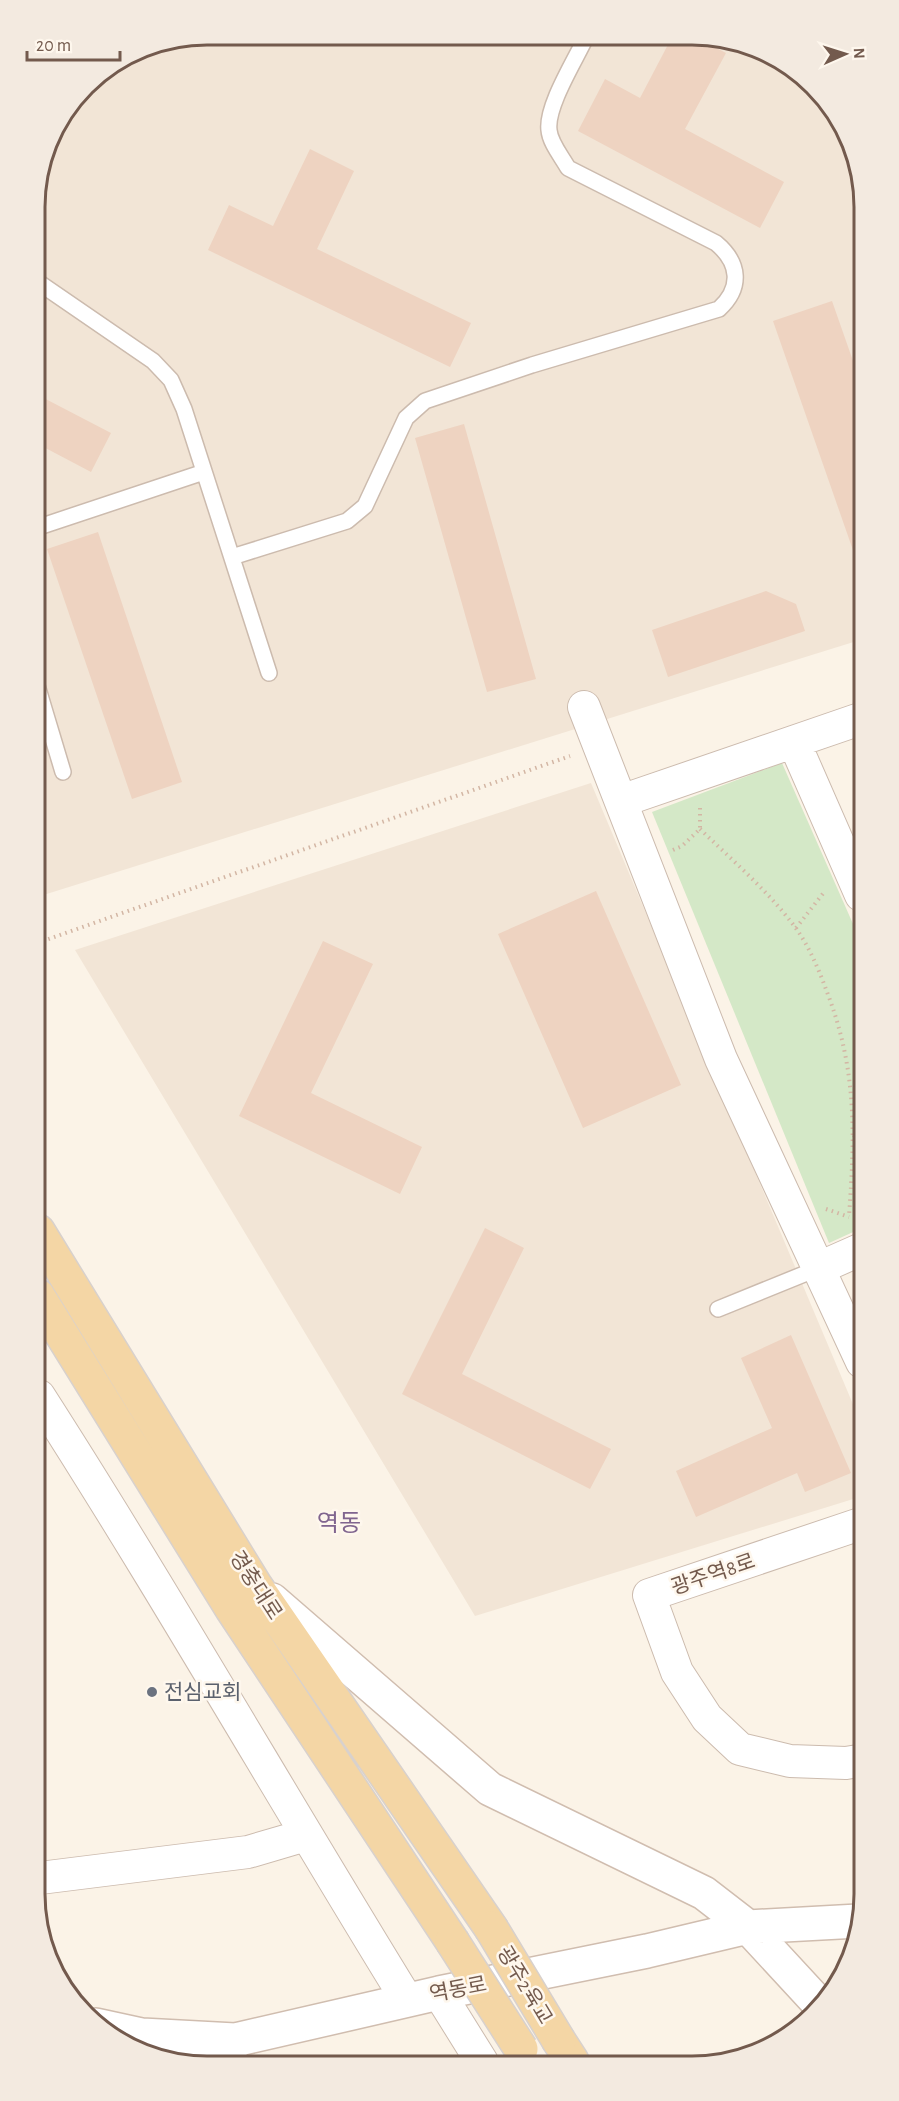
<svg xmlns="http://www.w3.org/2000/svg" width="899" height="2101" viewBox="0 0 899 2101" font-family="'Alegreya Sans','Noto Sans KR',sans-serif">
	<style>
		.residential { fill: #f2e5d6 }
		.park { fill: #d4e8c7 }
		.building { fill: #eed3c1 }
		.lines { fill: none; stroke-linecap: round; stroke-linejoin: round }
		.lane-casing { stroke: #ccbbae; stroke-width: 18 }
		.street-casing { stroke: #ccbbae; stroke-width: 34 }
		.secondary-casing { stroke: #d0bdaf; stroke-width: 36 }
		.primary-casing { stroke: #d8d1cd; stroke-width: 36 }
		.path { stroke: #d3b6a4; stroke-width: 4; stroke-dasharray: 1.5 4.5; stroke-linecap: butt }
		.lane { stroke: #fff; stroke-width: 15 }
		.street { stroke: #fff; stroke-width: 32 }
		.secondary { stroke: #fff; stroke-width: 33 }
		.primary { stroke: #f4d6a5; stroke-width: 33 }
		.primary-bridge-casing { stroke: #d8d1cd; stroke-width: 36; stroke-linecap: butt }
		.primary-bridge { stroke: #f4d6a5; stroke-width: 33 }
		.worship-dot { fill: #6b7280; stroke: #fef7ed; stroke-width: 2 }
		.labels { text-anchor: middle; stroke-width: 5; stroke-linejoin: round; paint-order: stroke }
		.street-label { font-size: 21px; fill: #735a4d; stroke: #fef7ed }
		.worship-label { font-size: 21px; fill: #5b616d; stroke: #fef7ed; text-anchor: start }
		.quarter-label { font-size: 24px; fill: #80658f; stroke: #fef7ed }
		.rim { fill: none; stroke: #735a4d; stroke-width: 3 }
	</style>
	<rect width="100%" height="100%" fill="#fbf3e7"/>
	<path class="residential" d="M207 35 725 38 806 77 859 163 860 640 37 897 35 195 52 131 93 77 141 47Z
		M591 783 863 1428V1496L475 1616 75 950Z"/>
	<path class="park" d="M782 763 861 942 862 1228 829 1243 652 812Z"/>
	<path class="building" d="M672 37 697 38 726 53 685 129 784 182 760 228 578 131 605 79 640 98Z
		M310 149 354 171 317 249 471 323 450 367 208 250 229 205 273 226Z
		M832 301 859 378 860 554 855 556 773 321Z
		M36 394 111 433 91 472 36 443Z
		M464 424 536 679 487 692 415 438Z
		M98 532 182 782 132 799 47 549Z
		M766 591 796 604 805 631 668 677 652 630Z
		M596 891 681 1085 583 1128 498 934Z
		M323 941 373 964 311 1093 422 1147 400 1194 239 1116Z
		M485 1228 524 1248 462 1374 611 1449 590 1489 402 1394Z
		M791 1335 851 1473 805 1492 797 1473 696 1517 676 1471 772 1428 741 1358Z"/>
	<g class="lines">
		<g class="lane-casing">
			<path id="lane" d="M35 280 153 361 171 380 184 409 269 673
				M36 528 204 472
				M232 557 347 521 365 506 406 418 425 401 532 365 719 309C742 288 740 263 716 243L568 168C562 157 550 143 549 130 546 106 576 59 586 37
				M36 682 63 772
				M718 1309 819 1268"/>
		</g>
		<g class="street-casing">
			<path id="street" d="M584 707 721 1059 862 1362
				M794 742 861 895
				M621 801 860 719
				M819 1268 862 1249
				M39 1396C166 1594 283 1799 407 2000
				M863 1523 649 1595 677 1672 707 1718 740 1749 790 1761 846 1763 864 1760
				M40 1878 248 1852 306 1835
				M439 1993 482 2062
				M169 2061 184 2039 233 2063"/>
		</g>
		<g class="secondary-casing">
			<path id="secondary" d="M272 1600 490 1789 704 1893 748 1927 821 2006
				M96 2025 142 2035 235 2040 439 1993 647 1951 748 1927 858 1921"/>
		</g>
		<g class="primary-casing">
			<path id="primary" d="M38 1231 255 1585 491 1928
				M38 1296 232 1609 452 1941
				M559 2041 572 2061"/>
		</g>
		<path class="path" d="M700 829C732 860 768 891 795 927 809 946 819 970 827 992 857 1070 855 1135 849 1216
			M673 850 682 846 700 829V806
			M796 928 825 891
			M37 943 570 756
			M853 1135 862 1139
			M826 1209 849 1217"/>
		<use href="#lane" class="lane"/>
		<use href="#street" class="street"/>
		<use href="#secondary" class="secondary"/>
		<use href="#primary" class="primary"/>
		<g class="primary-bridge-casing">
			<path id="primary-bridge" d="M491 1928 559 2041
				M452 1941 521 2049"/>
		</g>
		<use href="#primary-bridge" class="primary-bridge"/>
	</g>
	<circle class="worship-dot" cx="152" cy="1692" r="6"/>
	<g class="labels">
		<g class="street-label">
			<text transform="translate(713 1574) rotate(-19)" y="7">광주역8로</text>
			<text transform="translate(256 1585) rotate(57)" y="7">경충대로</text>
			<text transform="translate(525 1985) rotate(59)" y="7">광주2육교</text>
			<text transform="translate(458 1989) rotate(-11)" y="7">역동로</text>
		</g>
		<g class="worship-label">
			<text x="164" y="1699">전심교회</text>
		</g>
		<g class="quarter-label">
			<text x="339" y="1531">역동</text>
		</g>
	</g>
	<path d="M0 0H899V2101H0ZM207 45H692A162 162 0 0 1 854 207V1894A162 162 0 0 1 692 2056H207A162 162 0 0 1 45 1894V207A162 162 0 0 1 207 45Z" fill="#f3eae0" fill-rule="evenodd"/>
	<path class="rim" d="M207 45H692A162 162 0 0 1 854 207V1894A162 162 0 0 1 692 2056H207A162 162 0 0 1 45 1894V207A162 162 0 0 1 207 45Z"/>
	<g transform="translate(845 54) rotate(87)" stroke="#fef7ed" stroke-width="4.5" paint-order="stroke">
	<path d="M0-4.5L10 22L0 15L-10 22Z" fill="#735a4d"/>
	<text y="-9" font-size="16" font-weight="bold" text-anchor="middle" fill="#735a4d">N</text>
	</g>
	<path d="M27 51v9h93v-9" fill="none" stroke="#735a4d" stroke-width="3"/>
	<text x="36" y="51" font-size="18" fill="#735a4d" stroke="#fef7ed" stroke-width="4.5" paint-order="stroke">20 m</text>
</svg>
